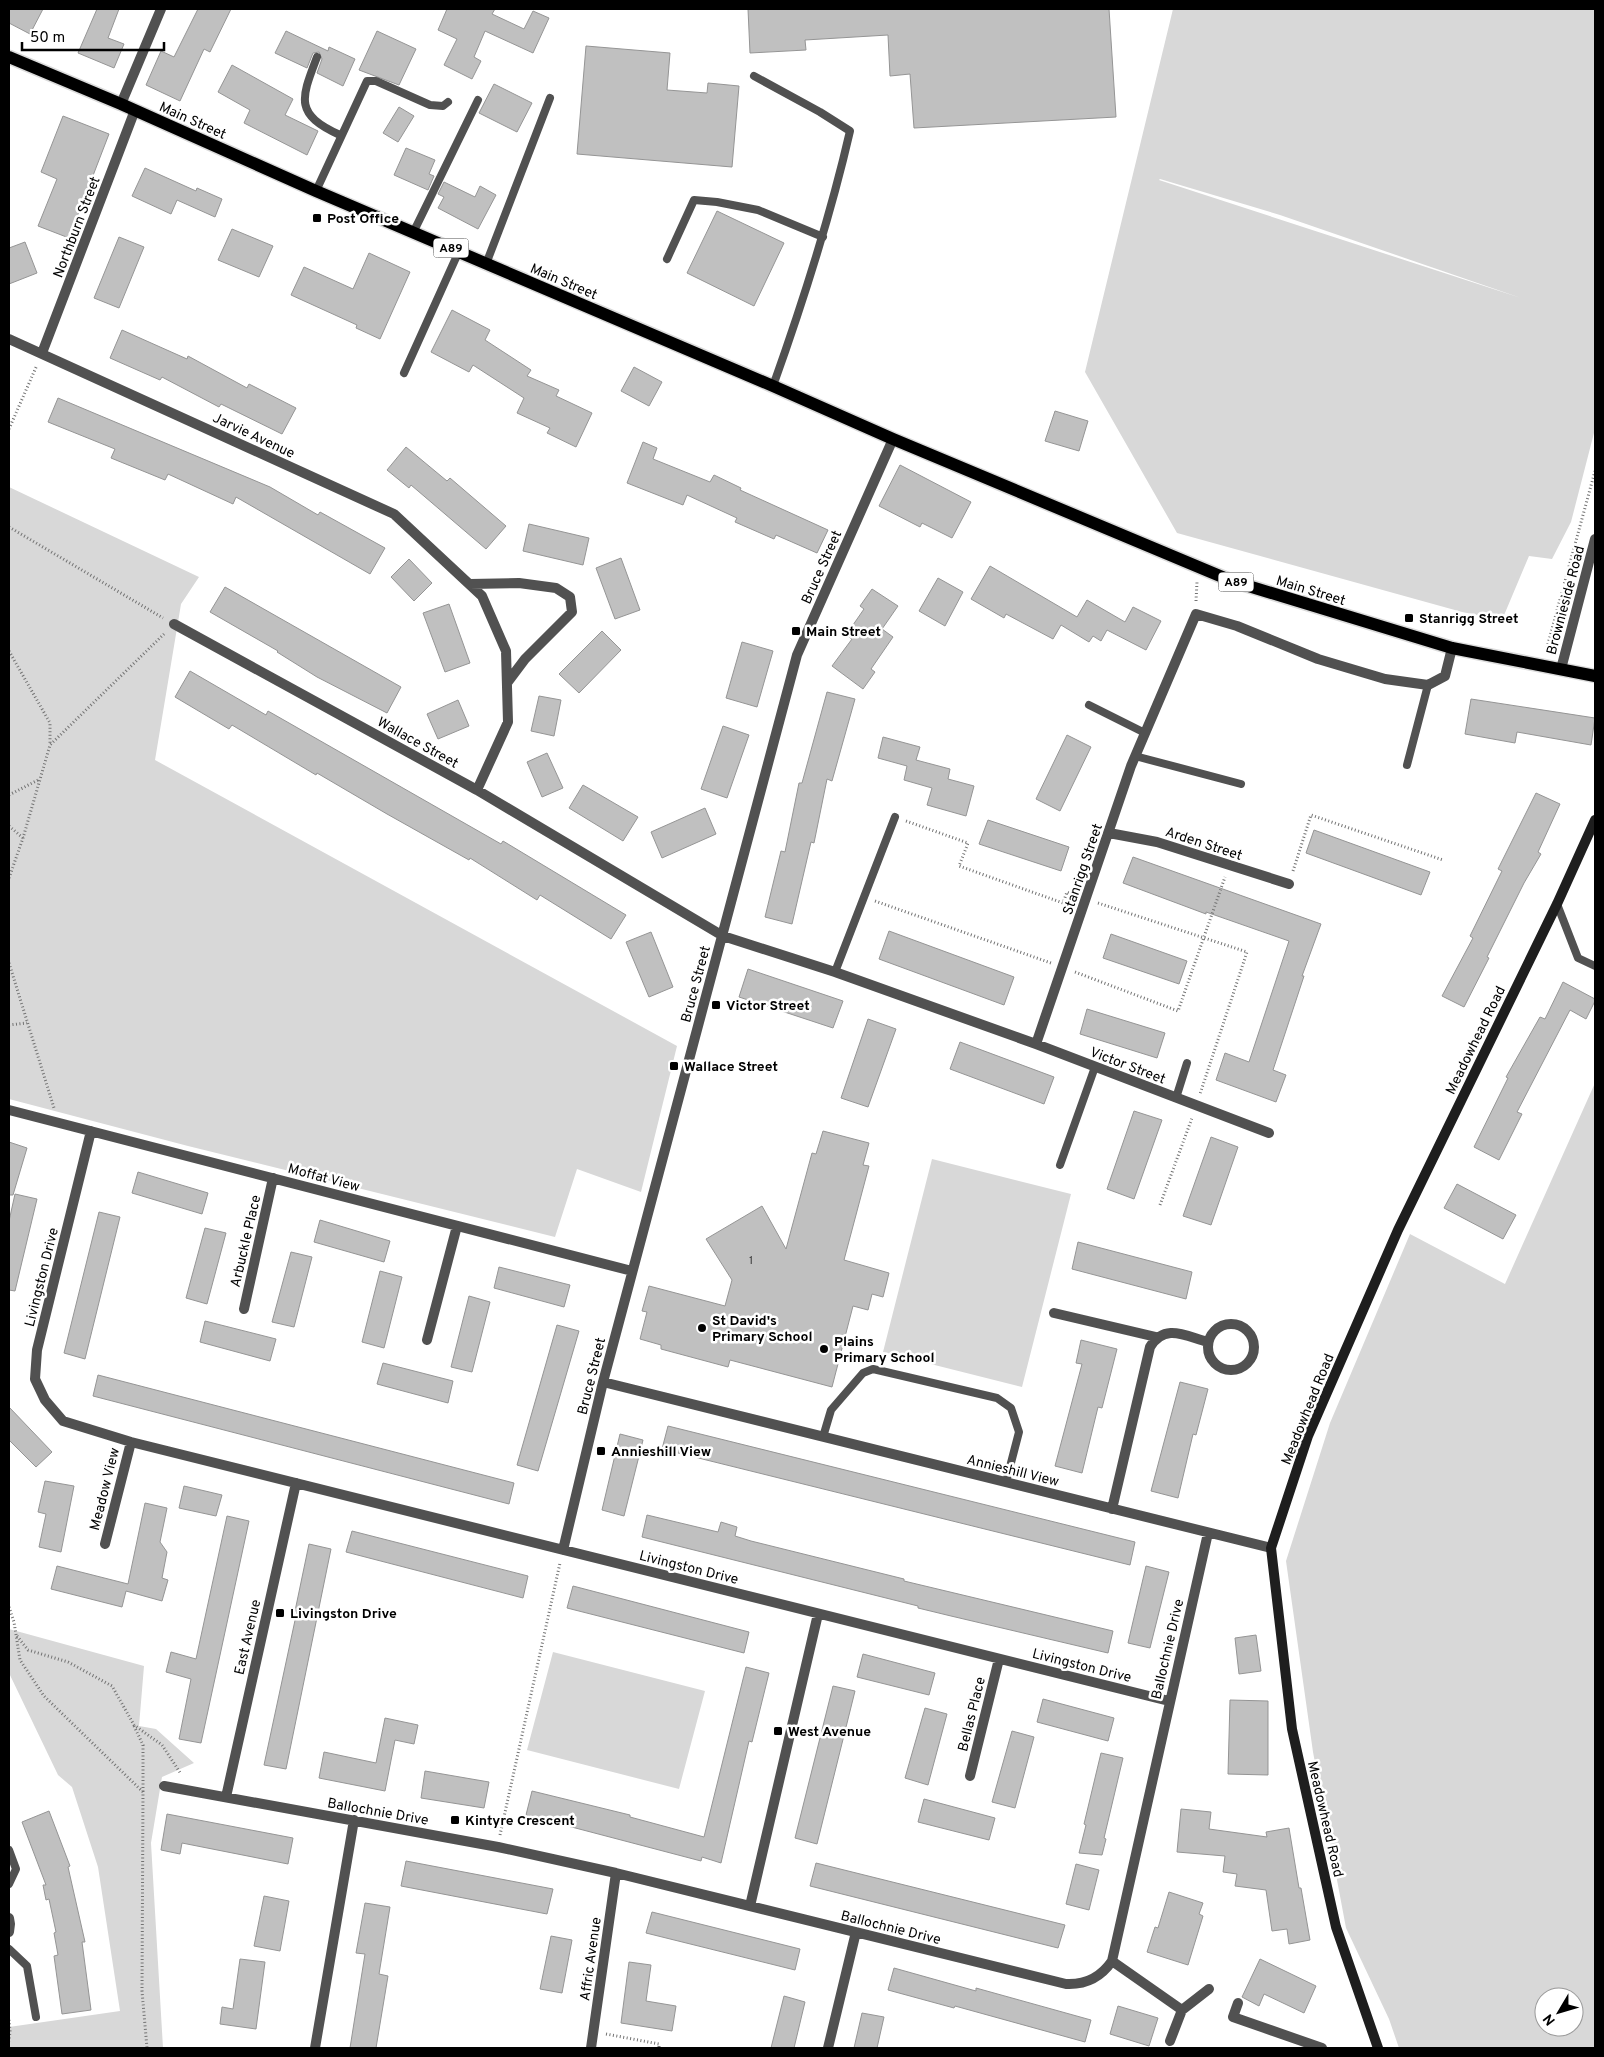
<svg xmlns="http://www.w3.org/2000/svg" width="1604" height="2057" viewBox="0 0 1604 2057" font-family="Overpass,sans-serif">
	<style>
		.green { fill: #d8d8d8; fill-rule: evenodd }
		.building { fill: #c0c0c0; stroke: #959595 }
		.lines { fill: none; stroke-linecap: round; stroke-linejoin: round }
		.primary-casing { stroke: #dbdbdb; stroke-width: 15 }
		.path { stroke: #737373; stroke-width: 3; stroke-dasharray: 1 2.5; stroke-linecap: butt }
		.lane { stroke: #515151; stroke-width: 8 }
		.street { stroke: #515151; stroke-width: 10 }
		.secondary { stroke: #1e1e1e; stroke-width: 10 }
		.primary { stroke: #000; stroke-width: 12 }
		.poi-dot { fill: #000; stroke: #fff; stroke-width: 2 }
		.labels { text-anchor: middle; stroke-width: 5; stroke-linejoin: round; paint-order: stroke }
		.number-label { font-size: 11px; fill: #303030 }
		.shield { fill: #fff; stroke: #4c4c4c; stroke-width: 1 }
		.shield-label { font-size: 12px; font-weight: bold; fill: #000 }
		.street-label { font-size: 14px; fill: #000; stroke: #fff }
		.poi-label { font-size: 14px; font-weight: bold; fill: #000; stroke: #fff; text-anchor: start }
	</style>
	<rect width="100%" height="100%" fill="#fff"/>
	<path class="green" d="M1173 9H1595V429L1571 522 1552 559 1529 556 1502 620 1462 612 1177 533 1085 372ZM1160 179 1280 215 1521 298 1159 180Z
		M9 487 199 577 181 604 155 760 677 1046 641 1192 577 1169 555 1237 188 1146 9 1099Z
		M1595 1083V2048H1399L1389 2019 1346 1928 1313 1752 1286 1561 1330 1423 1410 1234 1505 1284ZM1544 1997H1574V2027H1544Z
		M932 1159 1071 1194 1022 1387 883 1352Z
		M9 1629 144 1666 139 1726 156 1729 194 1763 162 1777 151 1843 163 2048H9V2027L120 2011 98 1867 72 1787 58 1775 9 1673Z
		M553 1652 705 1691 679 1789 527 1750Z"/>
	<path class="building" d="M9 9H43L30 34 9 23Z
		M97 9H119L108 38 124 44 114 68 78 53Z
		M198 9H231L210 52 204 49 180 101 146 85 161 51 174 57Z
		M447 9H495L492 14 524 29 533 11 549 18 533 53 485 31 474 57 481 61 472 79 444 65 457 39 438 30Z
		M748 9H1109L1116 117 914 128 910 74 890 76 888 35 805 40 806 50 750 53Z
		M286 31 328 51 329 47 355 59 343 86 317 73 322 59 319 52 313 53 307 68 275 53Z
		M377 31 416 49 399 85 359 70Z
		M586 46 670 53 667 90 707 93 708 83 739 86 732 167 577 154Z
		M232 65 293 99 285 115 318 131 307 155 244 123 250 110 218 92Z
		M494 84 532 103 517 132 479 113Z
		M399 107 414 116 398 142 383 133Z
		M63 116 109 134 69 238 38 226 57 179 41 172Z
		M406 148 435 160 429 174 434 176 428 190 394 175Z
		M145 168 196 191 197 188 222 199 215 217 177 200 171 214 132 196Z
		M444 182 475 197 480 186 496 195 478 229 438 208 444 197 438 194Z
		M717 211 784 243 754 306 687 273Z
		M232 229 273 246 259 277 218 260Z
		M119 237 144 247 119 308 94 298Z
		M25 242 37 273 9 284V248Z
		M369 253 410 272 380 339 356 328 357 325 291 295 304 267 353 289Z
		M452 310 490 330 485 340 531 370 527 376 559 390 556 396 592 413 576 447 547 433 550 428 517 413 524 398 473 365 469 372 431 352Z
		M122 330 187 359 188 356 247 388 249 384 296 408 282 434 221 404 219 407 162 377 160 380 110 358Z
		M634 367 662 382 649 406 621 391Z
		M58 398 270 487 318 515 320 512 385 548 370 574 236 497 233 504 168 474 165 480 111 458 115 449 48 422Z
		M1055 411 1088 421 1079 451 1045 441Z
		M643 442 657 448 653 459 710 482 714 475 741 488 740 490 828 530 817 553 776 535 774 539 735 522 737 518 687 495 683 505 627 483Z
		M406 447 447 481 450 478 506 526 486 549 411 485 409 488 387 470Z
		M900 465 971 502 952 538 922 523 920 527 879 506Z
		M529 524 589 538 583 565 523 551Z
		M621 558 640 610 615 619 596 568Z
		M409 559 432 583 414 601 391 577Z
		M990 566 1077 617 1087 600 1125 622 1133 607 1161 621 1146 650 1107 630 1101 641 1093 636 1089 642 1061 625 1053 639 1006 614 1004 618 971 599Z
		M938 578 963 592 945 626 919 611Z
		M225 587 401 687 387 713 317 677 277 652 278 651 210 612Z
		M872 589 898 606 882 629 893 637 871 669 875 672 863 689 832 666 852 639 846 635 864 609 860 606Z
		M449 604 470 663 445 672 423 613Z
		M602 631 621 650 579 693 559 674Z
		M742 642 773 651 757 707 726 698Z
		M190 671 266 715 268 711 501 844 503 841 626 915 611 939 540 895 537 900 470 858 469 860 387 814 317 773 316 775 232 725 229 729 175 697Z
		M827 692 855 699 832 781 827 779 814 843 811 842 792 924 765 917 781 851 785 852 799 783H802Z
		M539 696 561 700 554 736 531 731Z
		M1471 699 1595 718 1591 745 1517 732 1515 743 1465 734Z
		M458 700 469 726 438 739 427 714Z
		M723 726 749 735 727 798 701 789Z
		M1067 735 1091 747 1060 811 1036 799Z
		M883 737 920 747 916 760 950 769 948 779 974 786 966 816 927 805 932 788 904 780 907 766 878 758Z
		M547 753 563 788 542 797 527 762Z
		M583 785 638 817 623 841 569 808Z
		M1536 793 1560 804 1538 852 1541 854 1524 883 1487 957 1489 958 1464 1007 1442 996 1473 938 1470 936 1502 871 1498 869Z
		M705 808 716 834 662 858 651 832Z
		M988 820 1069 847 1061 871 979 844Z
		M1314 830 1430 872 1421 895 1306 853Z
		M1133 857 1321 924 1302 976H1304L1273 1070 1286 1075 1276 1102 1216 1080 1225 1053 1249 1062 1289 941 1206 912V914L1123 883Z
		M889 931 1014 977 1004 1005 879 959Z
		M651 932 673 987 649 997 626 942Z
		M1111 934 1187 961 1179 984 1103 958Z
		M748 969 843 1001 833 1028 739 997Z
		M1563 982 1595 999V1001L1586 1019 1570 1010 1517 1112 1522 1114 1499 1160 1474 1147 1508 1078 1506 1077 1540 1017 1545 1019Z
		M1087 1009 1165 1033 1157 1058 1080 1034Z
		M868 1019 896 1029 868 1107 841 1098Z
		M960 1042 1054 1077 1044 1104 950 1069Z
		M1134 1111 1162 1120 1134 1199 1107 1189Z
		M823 1131 869 1143 863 1165 869 1166 844 1260 889 1273 883 1297 872 1294 868 1310 853 1306 832 1387 730 1360 728 1367 661 1349V1345L640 1339 647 1312 642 1311 649 1286 725 1306 732 1280 706 1239 762 1206 786 1249 812 1153 816 1154Z
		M1211 1137 1238 1147 1211 1225 1183 1216Z
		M9 1142 27 1148 13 1195H9Z
		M138 1172 208 1193 202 1214 132 1193Z
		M1457 1184 1516 1215 1503 1239 1444 1208Z
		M15 1194 37 1199 15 1291 9 1290V1221Z
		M99 1212 120 1217 85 1359 64 1353Z
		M320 1220 390 1241 384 1262 314 1242Z
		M205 1228 226 1233 207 1304 186 1298Z
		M1078 1242 1192 1272 1186 1299 1072 1269Z
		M291 1252 312 1257 294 1327 272 1322Z
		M499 1267 570 1285 564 1307 494 1288Z
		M380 1271 402 1277 384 1348 362 1342Z
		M469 1296 490 1302 472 1372 451 1367Z
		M205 1321 276 1339 270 1361 200 1342Z
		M557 1325 579 1331 538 1471 517 1465Z
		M1081 1340 1117 1349 1102 1408 1098 1407 1082 1473 1055 1466 1082 1364 1076 1363Z
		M383 1363 453 1381 448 1403 377 1384Z
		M98 1375 514 1483 509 1504 93 1396Z
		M1180 1382 1208 1389 1196 1435 1193 1434 1178 1498 1151 1491Z
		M9 1407 52 1452 36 1467 9 1440Z
		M668 1426 1135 1542 1130 1565 662 1449Z
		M620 1434 643 1440 624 1516 602 1510Z
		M45 1481 74 1486 61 1552 39 1547 46 1514 38 1512Z
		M184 1486 222 1495 216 1516 179 1508Z
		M145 1503 167 1508 160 1542 167 1552 162 1578 168 1580 162 1601 126 1591 122 1607 51 1589 57 1566 128 1584Z
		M647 1515 718 1532 721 1522 737 1527 735 1536 751 1541 904 1579V1581L1113 1631 1108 1653 951 1616 918 1608V1606L642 1537Z
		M227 1516 249 1521 201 1743 179 1739 191 1679 166 1672 171 1652 196 1659Z
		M352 1531 528 1576 523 1598 346 1552Z
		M309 1544 331 1549 286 1769 264 1765 297 1611H295Z
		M1146 1566 1169 1572 1150 1648 1128 1643Z
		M573 1586 749 1632 744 1653 567 1608Z
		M1256 1635 1261 1671 1239 1674 1235 1638Z
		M863 1654 935 1673 929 1695 857 1677Z
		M746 1667 769 1673 752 1742 749 1741 721 1863 702 1857 701 1861 526 1815 532 1791 630 1815V1817L704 1837Z
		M833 1686 855 1691 817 1844 795 1838Z
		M1043 1699 1114 1718 1108 1741 1037 1722Z
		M1230 1700 1268 1701V1775L1228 1774Z
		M925 1708 947 1714 928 1785 905 1778Z
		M385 1718 418 1725 414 1744 395 1740 385 1791 319 1778 324 1752 376 1763Z
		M1012 1731 1034 1737 1015 1808 992 1802Z
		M1101 1753 1123 1758 1104 1838 1106 1839 1102 1855 1079 1853 1086 1825 1084 1824Z
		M425 1771 489 1782 484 1808 421 1798Z
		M924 1799 995 1818 989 1840 918 1822Z
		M1181 1809 1211 1812 1209 1829 1267 1837 1266 1832 1289 1828 1299 1888H1301L1310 1940 1289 1944 1287 1929 1272 1931 1266 1890 1235 1886 1237 1874 1223 1872 1225 1856 1177 1852Z
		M49 1811 70 1866 68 1867 85 1942H82L91 2010 62 2014 54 1956 58 1955 54 1933 56 1932 49 1899 46 1900 43 1885H46L22 1822Z
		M167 1814 293 1838 288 1864 182 1843 180 1854 161 1850Z
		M406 1861 553 1889 547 1914 401 1886Z
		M816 1863 1065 1925 1058 1948 810 1886Z
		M1076 1864 1099 1870 1089 1910 1066 1904Z
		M1169 1892 1203 1903 1199 1914 1203 1916 1188 1965 1147 1952 1155 1927 1158 1928Z
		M264 1896 289 1901 280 1951 254 1946Z
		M365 1903 390 1907 379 1974 388 1976 376 2048H350L365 1954 356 1953Z
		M652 1912 800 1949 795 1970 646 1933Z
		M551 1936 572 1940 562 1993 540 1989Z
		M240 1959 265 1962 256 2029 220 2024 222 2007 233 2009Z
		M1260 1959 1316 1986 1304 2013 1264 1994 1259 2006 1242 1997Z
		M629 1962 651 1965 646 2001 676 2006 672 2031 621 2023Z
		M894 1968 976 1991V1988L1091 2020 1085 2042 955 2006 954 2008 888 1990Z
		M784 1996 805 2002 794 2048H771Z
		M1118 2006 1158 2018 1149 2046 1110 2034Z
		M862 2013 884 2017 877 2048H854Z"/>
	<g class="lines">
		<g class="primary-casing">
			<path id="primary" d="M9 57 121 104 316 191 773 386 893 439 1232 581 1452 648 1595 676"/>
		</g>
		<path class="path" d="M9 429 37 365
			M9 527 163 618
			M1196 601 1197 582
			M9 651 50 723V744
			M1546 651 1595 471
			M9 795 40 779
			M906 821 968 843 959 866 1063 903 1067 892 1073 895
			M9 826 23 838
			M1293 871 1311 815 1443 860
			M9 878 23 838 50 745 164 634
			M875 901 1051 963
			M1098 903 1247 952 1200 1094
			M9 963 54 1108
			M1075 972 1178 1011 1225 877
			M9 1025 27 1023
			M1160 1205 1192 1118
			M9 1607 14 1622 20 1660 44 1696 143 1792 142 1991 147 2048
			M17 1636 28 1650 68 1662 112 1686 134 1725 162 1745 181 1774
			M134 1726 143 1745V1792
			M500 1835 560 1563
			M9 2020 10 2031 9 2041
			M606 2034 659 2044V2048"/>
		<path class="lane" d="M317 57C301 99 294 114 340 135
			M754 76 820 112 850 131C830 218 803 302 773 386
			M316 191 367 81H376L430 105 443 106 448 102
			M413 233 478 100
			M667 259 694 200 717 202 758 210 823 237
			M486 264 550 98
			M404 373 459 251
			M1089 705 1145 733
			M1135 756 1241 784
			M1407 765 1428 685
			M1557 904 1578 958 1595 966
			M835 972 895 817
			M1176 1098 1187 1063
			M1060 1165 1095 1067
			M823 1437 831 1410 863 1373 873 1369 997 1398 1011 1408 1019 1432 1006 1482
			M9 1850 16 1869 9 1884
			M9 1949 27 1966 36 2017"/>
		<path class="street" d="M121 104 161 9
			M9 339 394 514 482 596 506 651 508 722 477 790
			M42 353 135 110
			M470 584 519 583 556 588 570 597 572 612 525 659 507 683
			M174 624 477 790 723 936 835 972 1036 1044 1269 1133
			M1561 669 1595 539
			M1109 833 1157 842 1289 884
			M1036 1044 1131 766 1196 614 1237 626 1318 659 1385 679 1428 685 1445 676 1452 648
			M9 1110 632 1271
			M91 1131 37 1350 35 1379 45 1400 63 1421 131 1442 1169 1701
			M244 1309 273 1178
			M1054 1313 1156 1337
			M1208 1347a23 23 0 1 1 46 0a23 23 0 1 1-46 0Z
			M427 1340 457 1226
			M603 1382 1271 1548
			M1112 1509 1150 1347C1165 1323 1185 1336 1208 1342
			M105 1544 131 1442
			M563 1550 603 1382 797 655 893 439
			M970 1776 999 1659
			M164 1786 498 1847 616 1873 1066 1984C1086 1985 1101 1977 1112 1961L1208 1533
			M226 1797 296 1483
			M750 1906 818 1614
			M9 1918 10 1924 9 1932
			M1112 1961 1182 2010
			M1238 2003 1233 2017 1322 2048
			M1170 2041 1182 2010 1209 1989
			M315 2048 354 1820
			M591 2048 616 1873
			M828 2048 856 1932"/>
		<path class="secondary" d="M1378 2048 1336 1927 1292 1729 1271 1548 1308 1436 1398 1230 1557 904 1595 820"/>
		<use href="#primary" class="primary"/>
	</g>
	<g class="poi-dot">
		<rect x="312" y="213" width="10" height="10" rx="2.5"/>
		<rect x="1404" y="613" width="10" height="10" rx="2.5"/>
		<rect x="791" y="626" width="10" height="10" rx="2.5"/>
		<rect x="711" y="1000" width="10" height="10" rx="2.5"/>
		<rect x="669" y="1061" width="10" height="10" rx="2.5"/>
		<circle cx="702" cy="1328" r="5"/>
		<circle cx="824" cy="1349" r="5"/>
		<rect x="596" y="1446" width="10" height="10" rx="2.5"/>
		<rect x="275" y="1608" width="10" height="10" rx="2.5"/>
		<rect x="773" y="1726" width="10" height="10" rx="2.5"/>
		<rect x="450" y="1815" width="10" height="10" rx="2.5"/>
	</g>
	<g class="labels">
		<g class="number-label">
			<text x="751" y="1264">1</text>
		</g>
		<g class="shield">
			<rect x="433.5" y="238.5" width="35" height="19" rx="4"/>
			<rect x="1218.5" y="572.5" width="35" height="19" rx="4"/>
		</g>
		<g class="shield-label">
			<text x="451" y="252">A89</text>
			<text x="1236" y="586">A89</text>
		</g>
		<g class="street-label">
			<text transform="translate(193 120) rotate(24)" y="5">Main Street</text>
			<text transform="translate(76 227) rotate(-69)" y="5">Northburn Street</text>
			<text transform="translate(564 281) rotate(23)" y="5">Main Street</text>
			<text transform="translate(254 435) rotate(25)" y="5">Jarvie Avenue</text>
			<text transform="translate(821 567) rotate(-66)" y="5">Bruce Street</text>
			<text transform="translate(1311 590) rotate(17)" y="5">Main Street</text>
			<text transform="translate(1565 600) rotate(-75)" y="5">Brownieside Road</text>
			<text transform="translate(418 742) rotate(29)" y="5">Wallace Street</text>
			<text transform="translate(1204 843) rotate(18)" y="5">Arden Street</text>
			<text transform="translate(1082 869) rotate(-71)" y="5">Stanrigg Street</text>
			<text transform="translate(695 984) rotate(-75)" y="5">Bruce Street</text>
			<text transform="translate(1475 1040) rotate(-64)" y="5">Meadowhead Road</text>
			<text transform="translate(1128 1065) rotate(21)" y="5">Victor Street</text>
			<text transform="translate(324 1177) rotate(15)" y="5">Moffat View</text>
			<text transform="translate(245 1241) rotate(-77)" y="5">Arbuckle Place</text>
			<text transform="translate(41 1277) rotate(-76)" y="5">Livingston Drive</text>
			<text transform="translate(591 1376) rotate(-76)" y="5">Bruce Street</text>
			<text transform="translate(1307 1409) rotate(-68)" y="5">Meadowhead Road</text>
			<text transform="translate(1013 1470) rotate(14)" y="5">Annieshill View</text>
			<text transform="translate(104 1489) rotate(-76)" y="5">Meadow View</text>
			<text transform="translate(689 1567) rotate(14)" y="5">Livingston Drive</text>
			<text transform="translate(247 1637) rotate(-77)" y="5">East Avenue</text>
			<text transform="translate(1167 1649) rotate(-77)" y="5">Ballochnie Drive</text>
			<text transform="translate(1082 1665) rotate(14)" y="5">Livingston Drive</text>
			<text transform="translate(971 1714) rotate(-76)" y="5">Bellas Place</text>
			<text transform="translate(378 1811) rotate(10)" y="5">Ballochnie Drive</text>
			<text transform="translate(1326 1819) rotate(77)" y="5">Meadowhead Road</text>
			<text transform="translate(891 1927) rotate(14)" y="5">Ballochnie Drive</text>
			<text transform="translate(590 1959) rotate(-82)" y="5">Affric Avenue</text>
		</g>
		<g class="poi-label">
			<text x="327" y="223">Post Office</text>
			<text x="1419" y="623">Stanrigg Street</text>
			<text x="806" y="636">Main Street</text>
			<text x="726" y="1010">Victor Street</text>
			<text x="684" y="1071">Wallace Street</text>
			<text x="712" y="1325">St David's<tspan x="712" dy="16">Primary School</tspan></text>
			<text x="834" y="1346">Plains<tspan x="834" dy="16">Primary School</tspan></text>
			<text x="611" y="1456">Annieshill View</text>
			<text x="290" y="1618">Livingston Drive</text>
			<text x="788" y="1736">West Avenue</text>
			<text x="465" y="1825">Kintyre Crescent</text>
		</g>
	</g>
	<rect width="1604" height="2057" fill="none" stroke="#000000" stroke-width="20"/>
	<g transform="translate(1559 2012) rotate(232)"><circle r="24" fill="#ffffff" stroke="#999999"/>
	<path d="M0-4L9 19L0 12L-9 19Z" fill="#000000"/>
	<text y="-8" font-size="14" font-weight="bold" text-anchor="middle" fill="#000000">N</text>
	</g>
	<path d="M22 42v8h142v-8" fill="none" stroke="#000000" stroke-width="2.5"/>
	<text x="30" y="42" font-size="15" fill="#000000" stroke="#ffffff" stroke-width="4" paint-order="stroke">50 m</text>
</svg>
